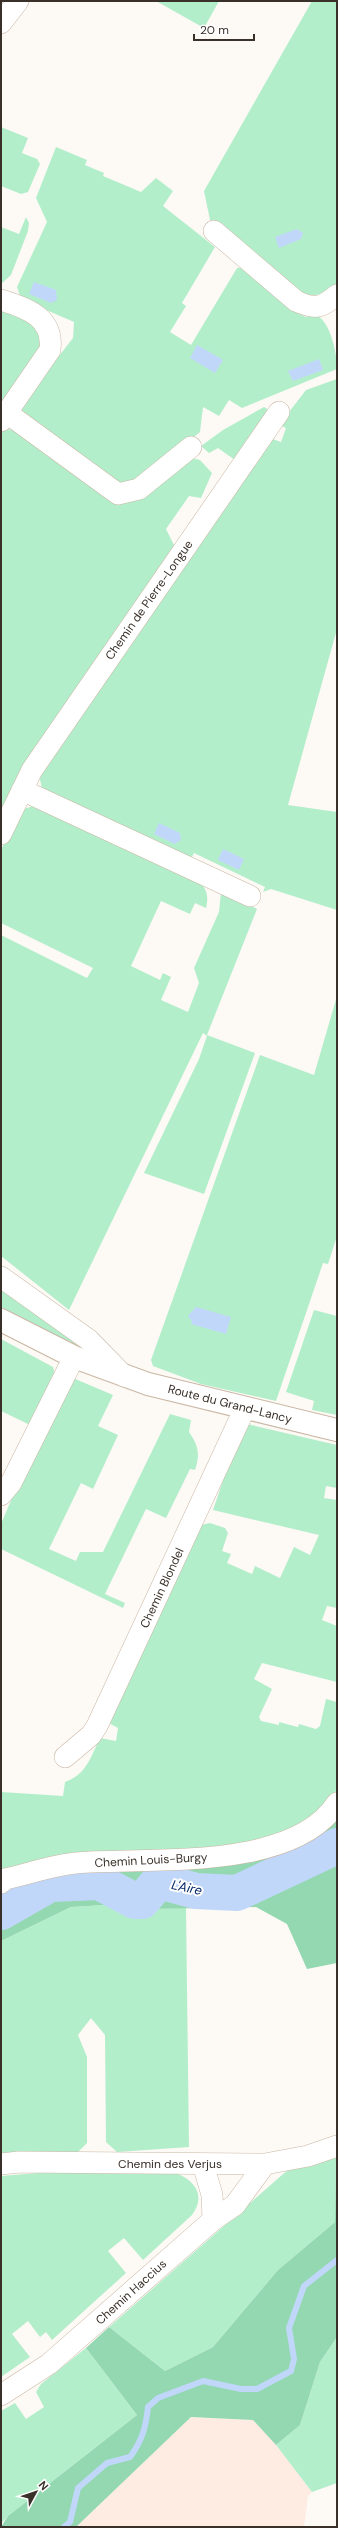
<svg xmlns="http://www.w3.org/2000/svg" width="338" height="2528" viewBox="0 0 338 2528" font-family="'DM Sans',sans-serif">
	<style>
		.education { fill: #feece2 }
		.green { fill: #b3eecb }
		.forest { fill: #93d8b0 }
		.water { fill: #c1d7fa }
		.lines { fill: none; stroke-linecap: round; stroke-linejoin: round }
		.stream { stroke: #c1d7fa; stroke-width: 6 }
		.river { stroke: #c1d7fa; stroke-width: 36 }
		.street-casing { stroke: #cab7a4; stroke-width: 22 }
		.secondary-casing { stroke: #cab7a4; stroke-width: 24 }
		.street { stroke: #fff; stroke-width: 21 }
		.secondary { stroke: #fff; stroke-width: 22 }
		.labels { text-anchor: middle; stroke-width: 4; stroke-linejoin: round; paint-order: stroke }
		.street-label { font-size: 12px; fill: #383029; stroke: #fff }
		.water-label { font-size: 13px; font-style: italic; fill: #012666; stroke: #fff }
	</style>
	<rect width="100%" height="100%" fill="#fdf9f5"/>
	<path class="education" d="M191 2417 253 2420 276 2445 312 2492 308 2496 304 2527H76Z"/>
	<path class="green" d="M156 1H219L204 28Z
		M312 1H337V283C322 295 317 298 299 293L210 220 204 191Z
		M1 127 28 138 22 153 37 159 40 164 28 192 21 194 1 186Z
		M56 147 87 160 85 165 104 173 103 176 141 192 156 178 173 191 163 206 215 247 182 303 186 306 170 332 191 345 237 268 246 267 288 303 289 309 306 317 317 315C331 324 337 353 337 369L242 408 229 400 219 416 203 407 200 432 138 481 121 485 22 415 20 406 73 338 74 322 21 299 17 287 47 222 36 198Z
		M26 217 29 223 28 231 11 275 1 284V227L19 234Z
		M1 306 35 321 45 339 1 405Z
		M337 379V629L288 805 337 812V910L271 889 263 892 265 887 194 853 191 859 42 789 39 774 270 438 281 442 286 428 279 425 306 390Z
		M264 407 270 411 235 460 218 448 209 453 201 446 223 430Z
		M14 429 108 499 188 457 200 460 212 473 201 498 189 496 166 529 174 545 1 814V433L3 430Z
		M37 805 198 880C207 889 209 896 206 908L195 903 190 914 161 901 131 966 160 980 163 973 171 977 161 1000 188 1012 199 983 194 968 219 912 221 892 257 909 207 1035 255 1053 204 1194 144 1173 199 1059 207 1036 203 1033 69 1310 1 1256V935L87 978 93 968 1 923V850L20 810Z
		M337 996V1236L328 1264 323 1263 276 1401 201 1384 153 1366 151 1360 260 1055 314 1075Z
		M1 1285 73 1336 79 1347 1 1307Z
		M314 1310 337 1316V1415L312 1410 314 1401 286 1392Z
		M1 1339 53 1367 56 1379 30 1425 1 1411Z
		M73 1378 113 1395 98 1426 118 1435 93 1489 81 1483 49 1549 76 1561 80 1552H103L170 1414 191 1420 189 1432C199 1446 200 1455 195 1470L190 1469 166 1518 146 1509 105 1594 125 1603 123 1608 1 1549V1524L17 1486Z
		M247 1424 337 1445V1488L326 1486 324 1498 337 1500V1608L327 1606 322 1620 337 1626V1682L262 1663 254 1679 272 1689 259 1717 261 1721 279 1725V1722L298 1727 299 1724 316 1729 320 1726 326 1699 337 1702V1788L332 1801 309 1821 274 1837 201 1853 1 1872V1792L63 1796 65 1782C87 1774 90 1758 100 1738L116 1741 118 1728 107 1722 201 1525 210 1523 225 1528 228 1533 222 1551 231 1554 227 1563 252 1574 255 1566 280 1578 294 1547 310 1555 319 1535 213 1510 227 1469Z
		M122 1904 150 1909 186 1908 189 2147 117 2152 106 2142 105 2035 91 2018 78 2035 87 2057V2143L77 2153H1V1941L71 1907Z
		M336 2158 335 2222 278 2270 213 2347 165 2371 109 2327 290 2168Z
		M62 2171 173 2172C194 2179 207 2195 192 2215L143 2260 124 2238 108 2251 126 2273 52 2340 46 2332 40 2337 28 2321 12 2334 30 2357 1 2377V2176Z
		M337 2337V2483L312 2492 276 2445 300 2425 320 2362Z
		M86 2348 137 2415 8 2516 1 2524V2411L15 2403 26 2419 44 2407 36 2392 41 2384Z"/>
	<path class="forest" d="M337 1813V1963L307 1969 287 1924 256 1907 150 1909 122 1904 71 1907 1 1941V1889L78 1867 224 1861Z
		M336 2158 337 2337 320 2362 300 2425 276 2445 253 2420 191 2417 76 2527H1L8 2516 137 2415 86 2348 109 2327 165 2371 213 2347 278 2270 335 2222Z"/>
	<path class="water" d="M297 229 303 233 301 239 279 248 275 237Z
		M34 282 56 290 57 300 51 303 29 294Z
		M197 345 223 360 215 373 190 358Z
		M319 359 323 370 293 381 288 371Z
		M159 823 180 833 181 840 175 844 154 834Z
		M223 849 244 859 239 870 218 860Z
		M196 1307 231 1317 226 1334 191 1324 192 1321 188 1316Z"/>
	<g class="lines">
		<path class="stream" d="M64 2527 70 2522 78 2488 107 2463 130 2457C142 2441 146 2427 148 2407L158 2398 203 2381 241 2389H257L291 2371 294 2359 289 2328 304 2286 337 2260"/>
		<path class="river" d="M1 1912 50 1884 99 1882 135 1901H142L159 1881 196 1891 237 1893 337 1846"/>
		<g class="street-casing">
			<path id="street" d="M1 23 18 1
				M214 231 296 301C316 310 321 308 337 295
				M1 300C28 308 54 318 50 350L1 421
				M7 413 118 494 139 489 191 447
				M22 790 250 896
				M1 834 32 770 279 412
				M1 1277 89 1340 124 1376
				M1 1495 11 1483 74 1357
				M65 1757 91 1735 97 1726 245 1408
				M1 1883 5 1879C28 1874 53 1865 76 1863 147 1857 293 1872 337 1803
				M1 2164 19 2162 265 2164 308 2156 337 2146
				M213 2220 235 2205 265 2164
				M1 2395 49 2364 213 2220 212 2195 203 2164"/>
		</g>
		<g class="secondary-casing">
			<path id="secondary" d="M1 1320 74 1357 148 1384 337 1430"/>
		</g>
		<use href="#street" class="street"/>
		<use href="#secondary" class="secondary"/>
	</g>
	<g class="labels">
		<g class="street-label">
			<text transform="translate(149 600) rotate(-55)" y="4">Chemin de Pierre-Longue</text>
			<text transform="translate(230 1404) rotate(14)" y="4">Route du Grand-Lancy</text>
			<text transform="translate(162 1588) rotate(-65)" y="4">Chemin Blondel</text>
			<text transform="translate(151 1860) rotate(-3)" y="4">Chemin Louis-Burgy</text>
			<text x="170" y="2168">Chemin des Verjus</text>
			<text transform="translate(131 2292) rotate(-42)" y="4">Chemin Haccius</text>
		</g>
		<g class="water-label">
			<text transform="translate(187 1887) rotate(12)" y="5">L'Aire</text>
		</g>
	</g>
	<rect width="338" height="2528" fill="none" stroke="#383029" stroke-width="4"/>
	<g transform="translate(36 2492) rotate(50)" stroke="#ffffff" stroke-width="3" paint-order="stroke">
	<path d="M0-3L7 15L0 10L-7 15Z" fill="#383029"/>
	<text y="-6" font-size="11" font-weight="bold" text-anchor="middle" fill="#383029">N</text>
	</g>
	<path d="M194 34v6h60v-6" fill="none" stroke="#383029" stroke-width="2"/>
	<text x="200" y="34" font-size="12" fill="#383029" stroke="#ffffff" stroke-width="3" paint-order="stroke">20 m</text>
</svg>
